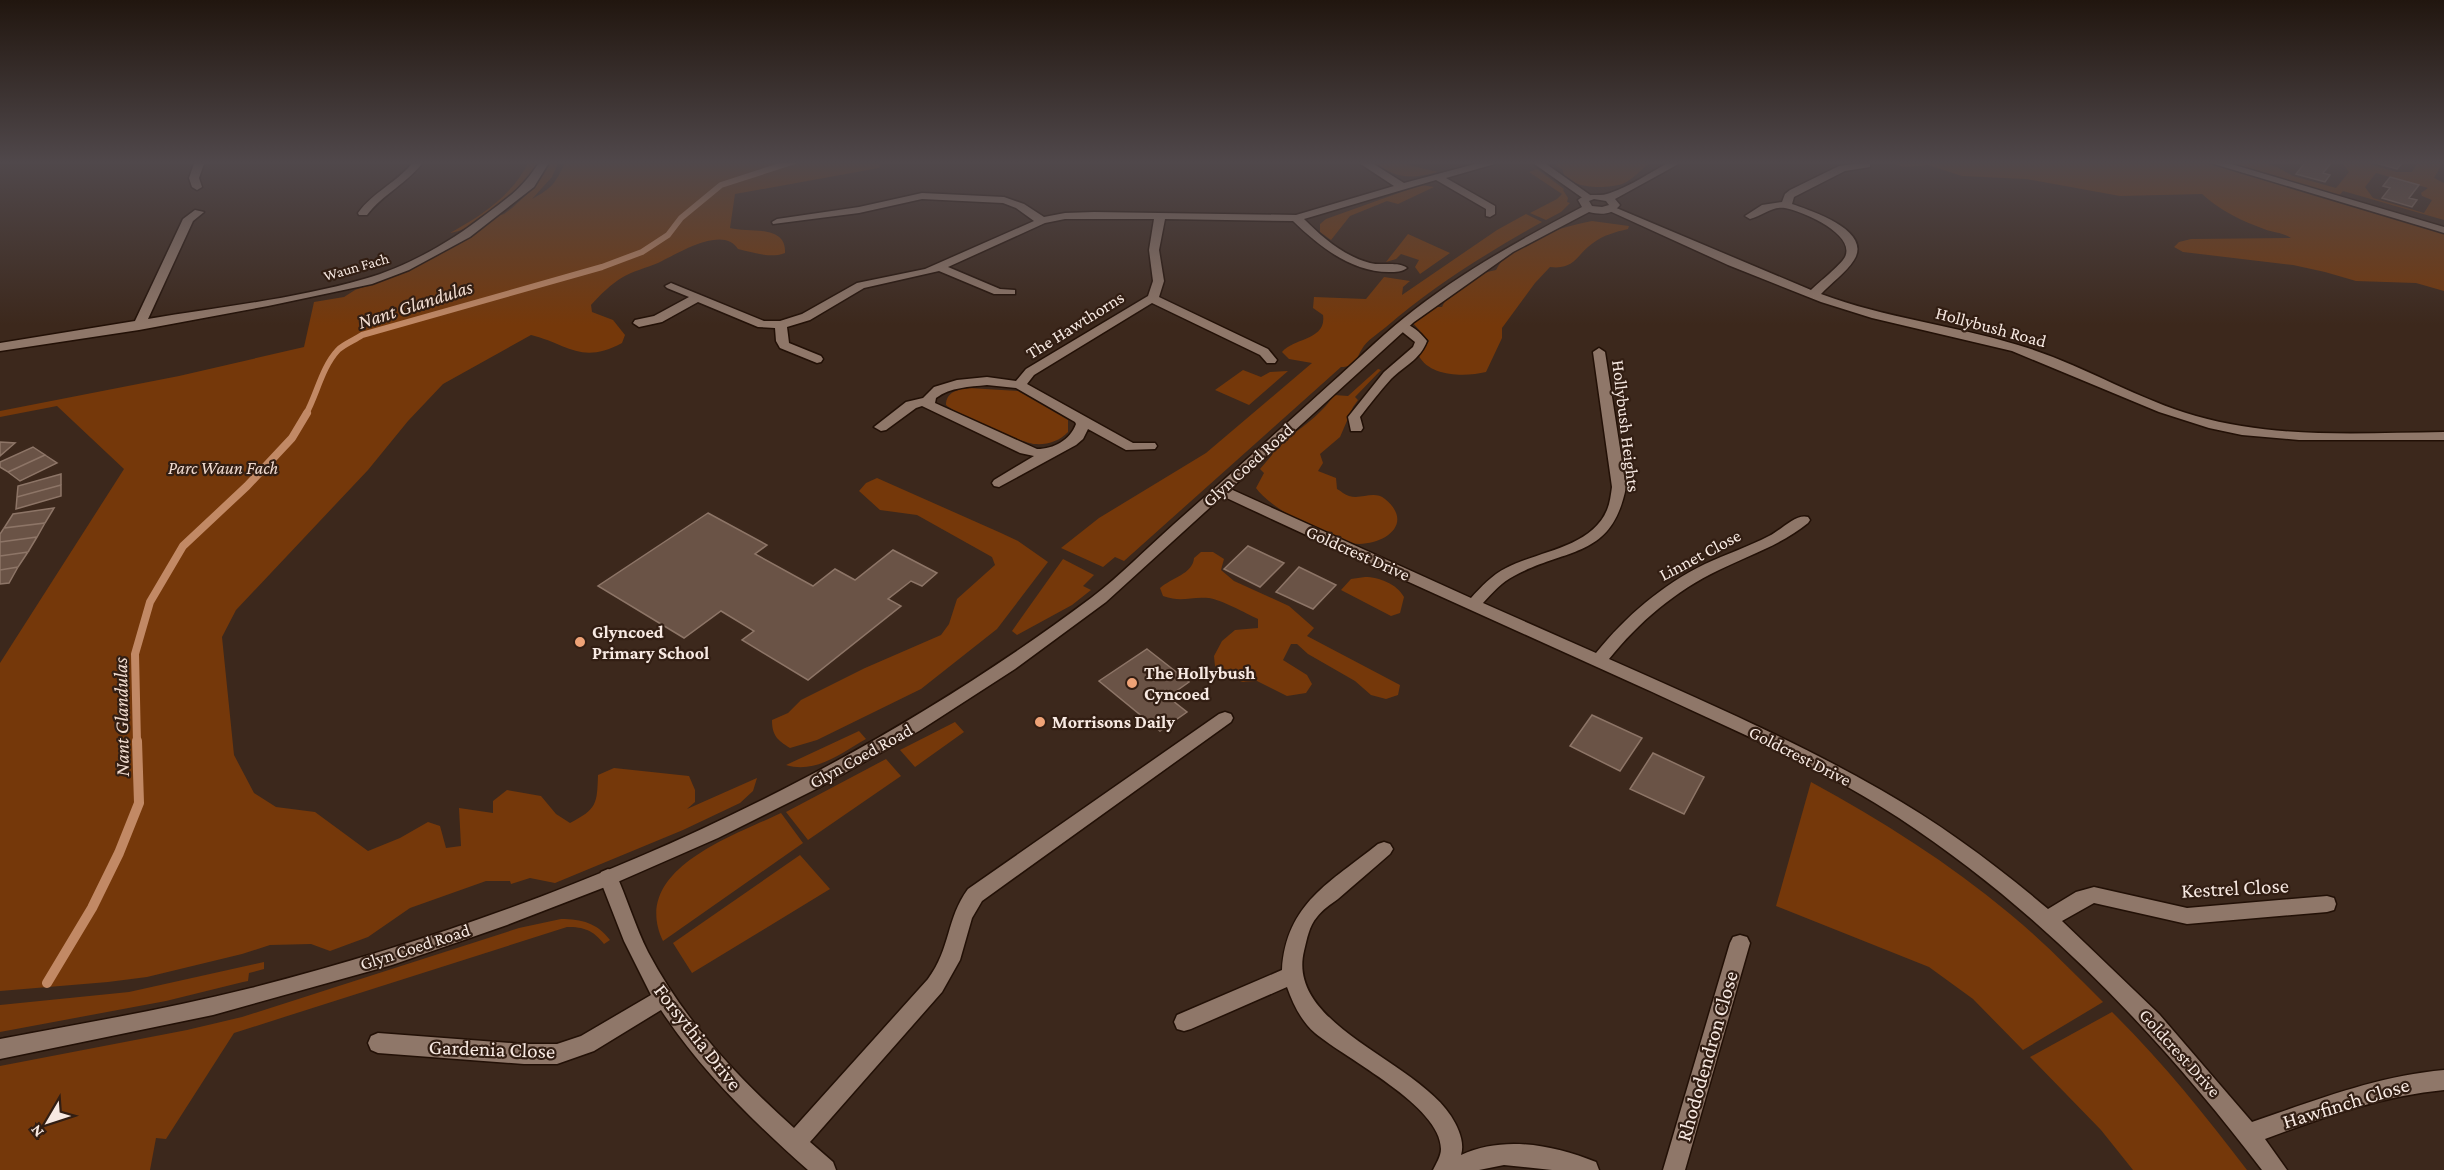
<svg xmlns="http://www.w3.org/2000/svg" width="2444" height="1170" viewBox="0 0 2444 1170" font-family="'Crimson Pro',serif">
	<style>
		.green { fill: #75380a; fill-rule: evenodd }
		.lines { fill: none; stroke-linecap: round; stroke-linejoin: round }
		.stream-far2 { stroke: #c28965; stroke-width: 6 }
		.stream-far1 { stroke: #c28965; stroke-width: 8 }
		.stream { stroke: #c28965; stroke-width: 10 }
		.building { fill: #6a5346; stroke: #8d7567; stroke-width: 1.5 }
		.street-casing { stroke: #221006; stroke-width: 3 }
		.secondary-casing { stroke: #221006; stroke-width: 3 }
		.street { fill: #8f7769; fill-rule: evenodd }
		.secondary { fill: #8f7769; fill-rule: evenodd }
		.poi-dot { fill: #efa377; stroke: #321e13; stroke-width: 2 }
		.labels { text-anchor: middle; stroke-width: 4.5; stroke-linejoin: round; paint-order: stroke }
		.far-street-label { font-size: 15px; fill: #f7e9e2; stroke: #321e13 }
		.street-label { font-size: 18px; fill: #f7e9e2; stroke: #321e13 }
		.park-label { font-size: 18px; font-style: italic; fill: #f1dbd0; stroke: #321e13 }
		.poi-label { font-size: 18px; font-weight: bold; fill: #f7e9e2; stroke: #321e13; text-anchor: start }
		.water-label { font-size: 20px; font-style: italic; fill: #f2ddd1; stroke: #321e13 }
		.near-street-label { font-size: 21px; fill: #f7e9e2; stroke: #321e13 }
	</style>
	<rect width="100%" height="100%" fill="#3c281c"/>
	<path class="green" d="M529 161H538C522 190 483 228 450 233 481 216 514 194 529 161Z
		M552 161H559L552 177 532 199C554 187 555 183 566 161H883L879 168 735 194 730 228C748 233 787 224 785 253 772 259 752 252 738 249 723 224 675 255 658 263 646 268 633 271 623 277 611 284 600 295 591 305L592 312 613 320 625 335 622 343C581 365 568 344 531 335L443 384 408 421 368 470 236 610 222 637 234 755 254 793 276 807 315 812 368 851 400 838 428 822 440 826 446 848 461 846 459 808 493 813V801L507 790 541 796 556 814 570 823C597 809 597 804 598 775L614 768 689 776 695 790V802L687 809 757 778 753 791 740 803 683 830 555 883 530 878 511 884 510 881H486L410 908 368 937 330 951 311 944 270 945 242 954 147 977 108 982 0 991V663L124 469 57 406 0 417V411L179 376 304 347 314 302 344 297 355 290 406 272 463 242 484 220 504 214 512 208 536 186Z
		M1370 161H1392L1438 172C1407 180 1398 178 1370 161Z
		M1557 161H1652C1642 168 1633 180 1622 184 1605 189 1567 190 1562 169L1556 166Z
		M1884 161H2257L2277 167 2293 176 2336 188 2349 172 2343 164 2334 161H2358L2397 172H2412L2419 161H2444L2434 178 2444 183V220L2343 191 2337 198 2444 230V291L2416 283 2356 281 2325 272 2293 265 2183 252 2174 247 2179 242 2191 239 2291 238C2282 232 2274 233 2264 229 2242 221 2219 210 2202 194L2120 196 2026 179 1962 176 1928 165 1905 167ZM2376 173 2428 188 2421 193 2422 196 2432 200 2424 213 2373 198 2365 187Z
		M1537 169 1564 189 1563 190 1568 198 1567 202 1570 203 1561 212 1546 220 1530 213 1557 199 1562 194 1529 172Z
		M1421 185 1434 187 1398 204 1387 201 1350 216 1331 240 1320 232V224L1326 219Z
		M1526 214 1542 222C1487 253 1433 286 1386 327 1379 333 1366 341 1362 349 1356 358 1357 367 1341 367L1124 561 1115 557 1103 567 1061 548 1099 518 1206 453 1312 363 1289 359 1282 352C1293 338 1327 340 1323 315L1313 308 1314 297 1366 299 1384 277 1410 281 1403 287 1402 295 1497 230Z
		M1592 221 1629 226 1628 229C1615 232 1604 235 1593 243 1576 255 1575 270 1550 267L1535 283 1502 328V338L1486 372C1466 377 1430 377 1419 356L1429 341 1412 322 1430 307H1442C1450 289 1477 273 1496 270 1509 242 1564 226 1592 221Z
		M1408 234 1450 253 1420 274 1415 267 1419 260 1401 254 1396 259 1386 262Z
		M1378 369 1381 370 1355 397 1358 400 1353 407 1340 437 1320 454 1323 463 1318 471 1336 478 1337 489C1341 491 1345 495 1349 496 1361 500 1374 490 1385 499 1419 527 1375 551 1346 542 1322 535 1270 508 1256 488L1264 473 1260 469 1272 455 1274 448C1295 432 1320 417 1334 395L1348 396Z
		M1243 370 1261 377 1270 372 1288 371 1249 405 1215 390Z
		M969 388 1018 391 1068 420V432C1060 441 1047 445 1035 444 1022 443 956 414 946 405 946 392 958 389 969 388Z
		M877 478 1001 533 1018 541 1048 562 997 629 921 689 817 740 790 748C777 740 772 735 772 720L788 713 801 700 865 668 941 635 949 624 957 599 995 565 992 557 917 515 880 510 859 491 866 483Z
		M1201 552H1213L1224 559 1221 570 1234 581 1289 606 1314 628 1307 636 1400 685 1398 695 1386 699 1371 695 1355 681 1308 654 1297 644H1291L1283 660 1307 675 1312 684 1306 693 1287 696 1257 681 1242 682 1222 673 1215 666 1214 656 1222 641 1235 630 1258 628V619C1245 613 1222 600 1209 598 1190 596 1183 603 1163 596L1160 588C1171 578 1193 574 1194 558Z
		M1063 559 1094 575 1083 586 1091 590 1072 605 1017 635 1012 631Z
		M1365 577C1379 577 1397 584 1404 597L1400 613 1391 616 1341 590 1351 579Z
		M955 722 964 732 915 767 900 750Z
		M859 731 866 739C841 753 816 774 786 765Z
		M886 759 901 776 808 840 786 812Z
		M1811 782C1881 820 1949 863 2010 914 2043 941 2073 972 2103 1002L2023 1050 1973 999 1929 967 1776 906Z
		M781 813 803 843 663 941C629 870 733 836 781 813Z
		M800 855 830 889 692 973 673 943Z
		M561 919C582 919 597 923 610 940L604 944C593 930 584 927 567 927L234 1033 166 1139 156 1138 150 1170H0V1066L187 1030 242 1017 519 928Z
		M264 962V969L249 973 248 981 243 982 166 1001 0 1032V1005L129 992Z
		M2112 1012C2161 1060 2205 1115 2247 1170H2133L2101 1130 2030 1057Z"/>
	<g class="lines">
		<path class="stream-far2" d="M306 414C317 394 322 367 338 350 344 344 355 340 362 335L602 267 642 252 668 235 681 218 721 185 795 161"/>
		<path class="stream-far1" d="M137 743 135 654 150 602 183 546 247 486 292 438 307 413"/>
		<path class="stream" d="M47 983 92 908 119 853 139 803 137 741"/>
	</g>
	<path class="building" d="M2299 161H2333L2323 173 2330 175 2325 182 2296 174 2304 164Z
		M2369 161H2397L2402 163 2397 169Z
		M2390 177 2419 185 2409 198 2417 200 2412 207 2382 198 2390 188 2383 186Z
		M0 442 15 443 0 456Z
		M33 447 45 455 8 472 0 467V462Z
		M45 455 57 463 20 481 8 472Z
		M61 474V485L17 497 18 486Z
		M61 485V496L16 509 17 497Z
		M54 508 45 523 4 528 13 514Z
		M708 513 767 545 755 554 813 586 835 569 855 580 893 550 937 573 922 586 911 581 888 599 901 606 808 680 742 640 754 631 721 611 684 638 598 586Z
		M45 523 37 537 0 542V534L4 528Z
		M37 537 28 552 0 556V542Z
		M1248 546 1284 563 1260 587 1224 569Z
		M28 552 18 567 0 570V556Z
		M18 567 9 583 0 584V570Z
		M1299 567 1336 585 1313 609 1276 592Z
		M1147 649 1189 682 1168 697 1187 712 1160 731 1099 681Z
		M1592 715 1642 738 1620 771 1570 746Z
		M1653 753 1704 777 1684 814 1630 789Z"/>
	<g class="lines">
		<g class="street-casing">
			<path id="street" d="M195 161H205L199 178 202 187 197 190 192 187 189 178Z
				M414 161H424C408 183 383 194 367 215H359L358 213C373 192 398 182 414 161Z
				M540 161H550L534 187 470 237 409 270 372 284 268 306 139 330 0 351V343L135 321 183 219 195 210 204 212 193 221 148 319C220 307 294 299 364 279 407 267 450 242 485 215 509 197 523 188 540 161Z
				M1356 161H1369L1404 183 1486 161H1505L1446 178 1495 206V214L1490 217 1486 216V209L1436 180 1304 219C1323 238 1344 256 1370 263 1381 266 1399 261 1407 268 1402 272 1396 272 1389 272 1351 272 1319 246 1293 221L1165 219 1159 250 1164 281 1159 297 1268 349 1277 360 1275 363H1267L1260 355 1152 303 1034 375 1027 384 1133 443H1155L1157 446 1155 449 1126 450 1088 429 1083 439 1076 445 999 487 994 486 992 483 994 480 1034 456 1020 453 922 406 916 408 886 430 881 431 874 427 906 402 923 398 934 387 957 380 987 377 1016 381 1026 369 1148 296 1153 281 1149 250 1154 219H1065L1045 223 948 267 1000 289 1015 290V294H994L939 271 864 288 810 320 787 327 789 343 821 356 823 359 821 362 817 363 780 348 776 341 775 328 758 327 698 302 662 322 639 327 633 323 635 320 654 316 689 297 667 288 665 286 671 283 764 321H780L802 314 857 283 925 269 1034 221 1016 208 1003 203 922 199 859 213 773 224 772 222 777 219 859 207 922 193 1004 197 1024 204 1044 217 1065 213 1094 212 1296 215 1394 186ZM987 385 1016 388 1075 422 1076 424C1070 440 1054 449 1037 449L935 403 936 398C951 387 969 387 987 385Z
				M1530 161H1542L1593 197 1584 199Z
				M2204 161H2221L2444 227V233Z
				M1866 162 1870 163V167L1845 171 1794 197 1792 204C1809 210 1873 230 1854 260 1846 273 1831 283 1821 294 1885 318 1953 325 2018 345 2080 363 2134 398 2196 416 2276 439 2361 433 2444 432V440H2299L2242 435 2209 428 2159 412 2012 351 1872 318 1821 302 1728 265 1605 209 1614 207 1811 290C1819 282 1840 266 1845 257 1856 234 1802 211 1785 208 1772 206 1762 216 1750 219L1745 216 1762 205 1782 202 1785 194 1790 190 1839 166Z
				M1401 322C1412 325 1420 332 1427 341 1420 360 1404 366 1391 379 1380 391 1370 404 1360 417L1363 428 1361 431H1351L1348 417 1384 372 1413 347 1415 342 1395 326Z
				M1599 348 1605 352 1626 487C1612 559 1567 547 1514 576 1502 582 1492 593 1483 603L1596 653C1626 616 1662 585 1705 564 1726 554 1748 547 1769 536 1780 531 1796 513 1808 517L1810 520 1808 523C1781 545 1749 555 1719 570 1675 591 1639 622 1609 659 1701 700 1794 740 1881 790 1941 824 1996 865 2048 909L2076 892 2094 887 2187 908 2327 896 2334 898 2336 904 2334 910 2327 912 2187 924 2094 903 2062 921 2159 1014 2252 1122C2316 1100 2377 1076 2444 1070V1090C2381 1096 2324 1117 2265 1139L2287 1170H2262C2159 1035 2042 912 1899 818 1821 767 1734 730 1650 691 1505 625 1360 561 1216 493L1214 490 1216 487H1226L1471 598C1481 587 1492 575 1506 568 1538 551 1591 548 1607 510 1610 503 1611 494 1612 487L1593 352Z
				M1225 712 1231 714 1233 718 1231 722 982 901 972 918 960 960 942 992 810 1142 833 1162 836 1170H808C754 1122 701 1071 661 1010L594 1051 557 1064H524L378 1053 371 1050 368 1043 371 1036 378 1033 524 1044H557L581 1036 651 995 624 941 599 877 601 872 608 869 615 872C627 898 635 926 648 952 684 1020 737 1077 794 1128L928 979C951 948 946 919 968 889L1219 714Z
				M1384 842 1390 844 1393 849 1390 854C1373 869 1355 884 1338 899 1331 904 1322 910 1317 917 1309 926 1307 939 1304 951 1286 1025 1415 1060 1451 1116 1458 1127 1465 1142 1461 1155 1504 1135 1553 1145 1596 1162L1599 1170H1552L1504 1165 1479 1170H1433C1436 1164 1441 1156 1441 1149 1441 1106 1346 1059 1315 1033 1301 1021 1293 1004 1287 987L1191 1029 1184 1031 1177 1029 1174 1022 1177 1015 1282 970C1286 903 1331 882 1378 844Z
				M1740 935 1747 937 1750 943 1685 1170H1663L1730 943 1733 937Z"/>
		</g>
		<g class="secondary-casing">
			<path id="secondary" d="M1671 161H1684L1615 199 1620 205C1612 215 1601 215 1589 212L1513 252 1414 322 1106 602 1015 669 919 731 820 787 718 838 613 884 507 925 392 965 213 1015 0 1059V1039C84 1023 168 1009 251 988 552 911 841 785 1091 598 1120 576 1146 549 1173 525 1225 479 1277 432 1329 385 1354 363 1378 339 1404 318 1458 274 1520 240 1582 207L1578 200C1589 191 1598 198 1610 193 1631 186 1651 172 1671 161ZM1594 199 1606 201 1609 205 1602 207 1592 206 1589 201Z"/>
		</g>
		<use href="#street" class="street"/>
		<use href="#secondary" class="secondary"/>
	</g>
	<linearGradient id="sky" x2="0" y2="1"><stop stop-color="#21160f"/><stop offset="0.5" stop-color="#50484b"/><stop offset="1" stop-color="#50484b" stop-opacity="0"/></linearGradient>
	<rect width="2444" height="325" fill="url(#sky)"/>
	<g class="poi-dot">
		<circle cx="580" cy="642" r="6"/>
		<circle cx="1132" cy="683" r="6"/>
		<circle cx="1040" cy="722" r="6"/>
	</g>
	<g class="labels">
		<g class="far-street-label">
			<text transform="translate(356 267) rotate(-16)" y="5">Waun Fach</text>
		</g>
		<g class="street-label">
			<text transform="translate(1075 325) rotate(-32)" y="6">The Hawthorns</text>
			<text transform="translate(1991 327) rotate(15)" y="6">Hollybush Road</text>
			<text transform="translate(1626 426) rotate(83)" y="6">Hollybush Heights</text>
			<text transform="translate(1248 465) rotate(-42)" y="6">Glyn Coed Road</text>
			<text transform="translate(1358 553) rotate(24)" y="6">Goldcrest Drive</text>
			<text transform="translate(1700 555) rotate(-28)" y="6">Linnet Close</text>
			<text transform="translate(861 756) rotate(-29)" y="6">Glyn Coed Road</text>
			<text transform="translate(1800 756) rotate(27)" y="6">Goldcrest Drive</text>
			<text transform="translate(415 947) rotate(-18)" y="6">Glyn Coed Road</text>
			<text transform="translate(2180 1053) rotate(48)" y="6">Goldcrest Drive</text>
		</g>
		<g class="park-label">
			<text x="223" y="474">Parc Waun Fach</text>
		</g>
		<g class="poi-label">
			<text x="592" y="638">Glyncoed<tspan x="592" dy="21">Primary School</tspan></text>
			<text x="1144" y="679">The Hollybush<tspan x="1144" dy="21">Cyncoed</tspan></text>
			<text x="1052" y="728">Morrisons Daily</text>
		</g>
		<g class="water-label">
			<text transform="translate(415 304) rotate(-18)" y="7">Nant Glandulas</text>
			<text transform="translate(121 717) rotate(-91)" y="7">Nant Glandulas</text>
		</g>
		<g class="near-street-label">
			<text transform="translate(2235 888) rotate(-3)" y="7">Kestrel Close</text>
			<text transform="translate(698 1037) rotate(52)" y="7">Forsythia Drive</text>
			<text transform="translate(492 1049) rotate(2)" y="7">Gardenia Close</text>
			<text transform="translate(1707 1056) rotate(-74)" y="7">Rhododendron Close</text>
			<text transform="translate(2346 1103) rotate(-17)" y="7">Hawfinch Close</text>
		</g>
	</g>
	<g transform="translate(48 1122) rotate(231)" stroke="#321e13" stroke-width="4.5" paint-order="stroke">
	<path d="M0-4.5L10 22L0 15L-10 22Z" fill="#f7e9e2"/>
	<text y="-9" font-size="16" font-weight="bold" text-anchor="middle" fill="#f7e9e2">N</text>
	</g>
</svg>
